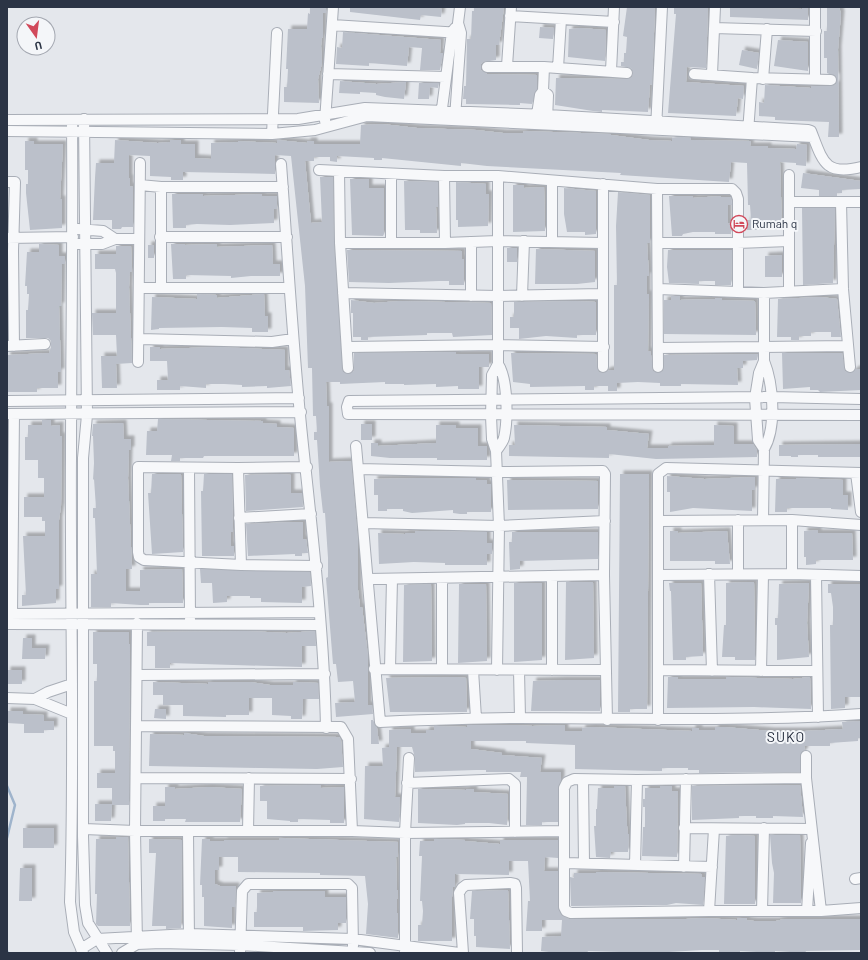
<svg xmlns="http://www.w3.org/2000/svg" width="868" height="960" viewBox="0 0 868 960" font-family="Barlow,sans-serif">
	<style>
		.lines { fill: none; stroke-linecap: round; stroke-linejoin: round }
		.stream { stroke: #9fb4cc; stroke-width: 2.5 }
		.building { fill: #bbc0ca; filter: url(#shadow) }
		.minor-casing { stroke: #a9aeb7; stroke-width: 12 }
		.minor { stroke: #f7f8fa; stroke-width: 10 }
		.labels { text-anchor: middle; stroke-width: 4; stroke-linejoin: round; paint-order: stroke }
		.poi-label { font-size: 12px; fill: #2b3445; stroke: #f4f6f9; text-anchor: start }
		.quarter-label { font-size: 14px; letter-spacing: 1px; fill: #1d2536; stroke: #f4f6f9 }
	</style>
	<defs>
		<filter id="shadow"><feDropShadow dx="3.5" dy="-3.5" stdDeviation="1" flood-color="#0004"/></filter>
	</defs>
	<rect width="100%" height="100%" fill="#e4e7ec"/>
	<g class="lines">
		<path class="stream" d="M7 786 15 805 7 838
			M7 951 8 953"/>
	</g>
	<path class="building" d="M310 7H326V13H323V38L322 37 321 46 322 63 318 79 319 103 284 102V87H287L288 69H286L288 29H307L308 13 310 14Z
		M350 7H431L442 9 441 17 421 15 420 20 350 12Z
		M474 7H504L499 45H496V60L483 62 481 64V70L487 74 537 75V89L532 104 520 103V105L466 104V99H463L464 86H466L467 39H471L472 11H474Z
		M627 7H655L652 85 650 84 648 112 602 110V112L593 111 555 105 556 78 627 79 632 77 633 73 631 68 621 66V62H624V53H626L627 37 623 36Z
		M674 7H708L706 68 687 67 686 82 744 86 743 99 738 98 736 116 668 113 676 14H674Z
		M730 7 802 9V7H808V20L730 17Z
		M827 7H839L841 14 838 49 839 137H828L829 122 775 120V117L759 116V102L764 103 765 85 811 88V86H831L836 84V77L827 73V58H824V31H827Z
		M540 27 554 28 553 39 539 38Z
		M580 28 606 30 605 61 568 57 569 29Z
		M343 32 441 40 440 53H443L440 70H420L422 48 409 47 407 66 369 63V66L336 64 337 47 342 48Z
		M778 40 808 42V71L774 66Z
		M742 50 759 53 757 69 739 65Z
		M340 81 377 84 406 82 404 99 385 97 376 95V93L360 92V94L339 93Z
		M419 83H439L438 88 430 87 429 99H418Z
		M382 124 417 128 476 130 503 133H523L524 131 611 134V135L649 140 672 141V138L682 137 691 138 690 140 751 141 750 146H768V148L796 149 797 144 807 145 806 166 796 165V163L780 162 782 230H747V220H751L750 205H748L747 163 731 162 729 182 620 175 621 173 487 166 461 163V166L382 158V160H374V158L337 156V162L330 161V157H314V161H305L311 223 322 222 320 177H333L334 243 343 372 349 374 354 371V353L456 352V354H489V367H479V389H458V386L436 387V384L404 385V384H385V382L340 384V382H326L327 406H329V462L351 461 358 542V590L360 607H362L368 656V705H372L373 714 336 717 335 703 355 702 353 681 338 682 336 664H333L326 578 328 577V558L325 513H323L320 486 317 440H314V432H317L316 416H313L312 368H308L305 286 291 156 275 155V174L183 172V180H171V177L150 176V156L129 155V178H130V186L133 187V227H122L121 229H112V220H93L95 178 96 163H114L115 140 158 143 170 142V140H181V144H195V158L211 159V143L238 142V141L277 143V140L307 143V141H314V144H360L361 125Z
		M25 141H34V144H63L60 199H62V228L30 230 26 193V184H28V170H25Z
		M803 173 861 181V189L842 190V193H837V196H819V190L801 188Z
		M350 179H369V188H384V234L383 236 352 235Z
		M404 181 438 182V207H436L437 233H420V230H405Z
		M456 182 486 184V194H489L488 226 458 227V220H456Z
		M513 185H524V188L544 187 545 231 513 232Z
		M564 188 596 191V234L585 235V232H567L564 214Z
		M618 192 650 195V243H647L649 276H647V294H649L648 351H650L651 355 653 371 658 373 663 371 664 355 758 354 757 360 743 361V368H737L738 385 681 384V386H660V383L638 382 617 383V391H608V386H594V390H585V386L530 387V384L513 382 511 353 596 354 597 367 599 372 603 373 609 370H614V285H617L616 226Z
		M172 194H203V196L262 194V196H277V209H274V223L230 225 197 224 186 225V228H173Z
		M669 196H693V198L721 196V197H731L732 205H728V223H731V234H715V232H693L683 234 682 236H672Z
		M802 208H835L833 283 803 285Z
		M39 244 59 245V256H65V264H62L61 306H59L61 372H58V388H37V392H7V355L49 353 51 347V341L48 338H26V310H28L29 294H27V286H25L27 252H39Z
		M171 244H185V245L217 244V247L272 245 273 264H280V276H251L231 278V276L186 275V279H173Z
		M148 245H154V258H148Z
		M116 246H131L132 272H130L129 287 132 363 116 364 117 388H102L101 356H117L116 335H93L92 313H116V273L115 269H95V254H116Z
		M507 248H517V262H507Z
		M536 249 595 251V282L577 284H535Z
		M347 250 462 251V259H464V285H449V281H439L389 283 349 282Z
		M668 250H732L731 285H715V281H699V284L669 283 667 267Z
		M782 255V277H765V256Z
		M197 294 217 295V298L264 294 265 316H268V332H252V328L222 327 159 328V329L151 330 152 297 197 299Z
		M671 296H680V300L715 299V298H722V300L755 301 756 335 664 334V300H671Z
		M820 297 837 299 841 337H831V332H811V336H799V340H791V337H777L778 299Z
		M351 300 374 303 400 301 491 303 492 335 453 337 452 333H427V335L368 337V340H361V337H353V313H351Z
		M576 301 596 302V335H577V338L546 336 519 339V328H510V317H514V302Z
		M150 347H160V349L218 347 285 350V370H289L291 386 267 388V386L242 387V385L224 384H206V388L180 386V390H157V380H168L167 361H150Z
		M782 353H842L845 371 851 373 856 369H861V390L820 392 818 390H810V387L783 389Z
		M158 419 263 421V423L277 424V427L294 428V456H204L203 458H180V461H171L172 455H146L147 431H157Z
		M42 420H51V426L60 425V436H62L61 506 59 520V589H56V603L22 606V595H26L23 536H45V521H42V517H24V497H44V478H38V460H25V437H28V425H42Z
		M123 423 124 439H131V450H129L128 478 132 569H126V591H140V570L182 569 183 603H149V605H140L111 603V607H91V574H97L95 518H93V508H96L94 479 93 480 94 463 93 436H92L93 424Z
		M361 424H372V440H361Z
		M436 425H456V428H478V446H487V460H437V458H390L371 456V443H378V446L436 443Z
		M514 425 607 427V430L649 434 647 448H668V446L714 445V425L734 426V444H753L757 450V457L656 459 609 454V458L509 456V445H515Z
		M861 444V457H818V455H798V457H791V456H779V445Z
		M152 474H181L183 552 152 554 148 493H151Z
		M204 474H232L233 532H231V546H234V556H202L201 491H203Z
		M280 474 291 475V493H302L303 507 246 511 245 475Z
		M620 474H649L647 709H630V712H618Z
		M667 476 705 479 755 477V490H752V511L693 508 670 512V492H667Z
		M420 478H476V480H487V484H491V512H467V514H460L453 513V510L412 513 403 511V509H387V511H378V495H374V479Z
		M796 478 843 480V495H848V510L831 509V508H787V512H775L776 479H796Z
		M507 480 598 481V509L508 510Z
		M292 522H303V539H306L308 553H302V556H295V554L248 556 246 524Z
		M818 530V533H852L853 560H816V564L806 565V557H804V531Z
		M415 531 487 532V543H492V554H487V565H445V563L414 562 379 564 378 533 405 534V533H415Z
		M670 531H678V533L727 531 730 564H715V561H670Z
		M512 532H598V559L520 561V569L510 570 509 542H512Z
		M200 569 310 572 311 586 302 587V603L261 602V598H250V596H227V602L213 603 212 583H201Z
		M566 582H593L594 658 565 660Z
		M746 582H754L755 660H735V657H722L724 625H726V583Z
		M514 583H542V660L514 662Z
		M669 583H701L703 656 686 657V660H673L671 591H670Z
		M809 583 807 623 809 657 777 660V625H775V618H778L779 584Z
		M431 584 432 661 403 662 404 585Z
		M459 584H486L487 661 458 663Z
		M828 584H860L861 697H845V708L831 709 830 625H833V607L831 593H828Z
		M247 631 287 633 315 631 316 646H302V667L170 663V668H155V646H147V632Z
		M93 632H129V644H130L129 805H112V788H97V773H115V751H113V746H94V681H97V664H93Z
		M23 638H32V648H46L45 659H22Z
		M7 670H22V684H7Z
		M457 677 466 678 467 712H390L386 678Z
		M668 677H678V679H726V677L793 679 810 677 811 709 754 707 667 708Z
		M563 680H600V711H531L533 681Z
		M153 682 208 684V682H250L270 685H293V682L318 683 319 699H303L302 719H291V716L272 715V698H249V715H226V717L183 716V705H163V695H153Z
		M155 709H166V719L154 718Z
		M7 711H23V714L44 715V721H54V730H44V733H24V724L7 723Z
		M371 720H373L377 728 379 744H371Z
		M861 721V738H858V741L830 743V746H804L805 750 800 756V772L699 773V770H688V768H662V771H655L575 769V745L526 743V741H471V749L502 753V755L542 758 540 772H561V780L558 788V822H542V825H526L527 777H520L521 772H486V770H476L415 772V758L412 747H397L395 797H400L399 822 364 819 365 766H383L382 748 389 747V730L411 729V733H426V730H434V726L467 727V725H516L533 726 565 725V731H582V728L592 727 692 731V728H699V730H715V727H724L771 731H805L843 729 842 722Z
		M184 733 204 736 339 737 341 740 343 767 317 769 149 766 150 734 184 735Z
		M312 785H321V788L344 787V823H330V820L298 819V822H290V821L267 819V801H260V786Z
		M800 785 803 817 773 816V818H756V816H739V818L692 820V786Z
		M614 786H625L627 826 628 834H629L628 852H611L610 858 596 857 594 826H596V809H597L598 788H614Z
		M660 786H672V791H678L677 857 642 856 643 827H645V807H643V799H645V788H660Z
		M165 787H175V789L209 787 242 789 240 822H185L186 819H165V821H153V806H165Z
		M418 789 466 790V789H474V792L508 794 507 825 489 823H465V824L457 825 418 823Z
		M95 804H112L111 821H95Z
		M23 828H54V848H23Z
		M738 835 755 836V904H724L726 836Z
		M770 835H800L801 903H773L774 873 772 863Z
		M116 837H128L130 926H98L96 924 97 894H95L96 839H116Z
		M279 838 398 842V857H396L397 890H398V899H397V913H398V938L366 934 368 904 365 876 320 875V873L238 872V857H219V870H215V884L220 886H236L235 907H232V928L204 926V897H202V885H200L202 839H210V841H224V840H279Z
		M149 839 182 840 181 928 166 929V926H152L156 853H149Z
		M434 839 465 840V841L500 844V840H558V858L545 857 544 871H558V907L561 914 569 919H686L704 918 737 920V918H747L746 920 754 921H776L784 919H861L860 950 806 951 805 953 775 951V953L740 951V953H729L719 952V950H702L652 953 588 951 587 953H557L541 951 542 937 561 936 562 920H542V931H526L528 901H530L528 861H509V875L455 874V887H453L452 897V941H418V925H422L423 911 422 901H420L422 856H419L420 841H434Z
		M20 868H32V901H19Z
		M596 872 702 874V877H705L703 905 676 903 667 905 571 906 570 877 574 878V873H596Z
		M508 890 510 949 476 947V936H474V919H470L472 891Z
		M273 891H325V897H346V923H338V930L303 931V927H254V912H257V893L273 892Z"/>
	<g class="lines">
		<g class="minor-casing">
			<path id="minor" d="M815 7V80
				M510 16 614 22
				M332 25 461 33
				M714 28 816 31
				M507 66 511 7
				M487 67H544L627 73
				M558 68 561 19
				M611 71 614 7
				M328 74 446 77
				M694 74 752 78 831 80
				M712 74 715 7
				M763 79 767 29
				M543 91 548 95 547 121
				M441 116 452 32 455 28
				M455 118 461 33 458 23 460 7
				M84 119 87 415 83 458V836L85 905 88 923 107 953
				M7 120 298 119 365 108 547 115 808 130 811 131C823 162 825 176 861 167
				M72 120C73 232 71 345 71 458 70 606 75 754 70 902L74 932 83 953
				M325 121 333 7
				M536 121 540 95 543 91 544 67
				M656 129 662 7
				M7 131 272 134 315 130 367 116 813 137
				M748 132 752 78
				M272 134 277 33
				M281 164C288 258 293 352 303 445 313 539 324 633 326 728
				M319 170 444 176H498L657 189H732L736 193 738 199V292
				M339 171 340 243 348 368
				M391 174V243
				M789 175V292
				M444 176 445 243
				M7 182H15L13 251 14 346
				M603 184V367
				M140 185 161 187H283
				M161 187V288
				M657 189 658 367
				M789 202H861
				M841 202 843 289 850 367
				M78 229 103 231 115 239
				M160 237H287
				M7 238 73 237
				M552 242V181
				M340 243H445L498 241 602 243
				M658 243H737L789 241
				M78 244H102L115 239H139
				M140 288H289
				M658 289 764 293 843 289
				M343 293 498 296 602 294
				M471 296V242
				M522 296 524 241
				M139 339 272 342 293 339
				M7 346 45 344
				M348 347 497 345 604 347
				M658 348 848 346
				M138 362 140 163
				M861 399 772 397 349 401 347 407 348 414 861 415
				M7 401 299 398
				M7 414 301 412
				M356 446 380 722C426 720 472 718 519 718 633 718 747 722 861 714
				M764 449 758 440 755 398 759 373 764 361V293
				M496 451C499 447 503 442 504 438 508 420 508 379 498 364V176
				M307 467 238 468 138 467V552L139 557 144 560 241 565 317 566
				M189 468 190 618
				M238 468 241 565
				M358 469 497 472 603 471 605 474 604 575 607 720
				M856 473 861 512
				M239 518 311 514
				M763 520 764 449C777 427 773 383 764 361
				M659 521 792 520 861 525
				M363 523 499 526 605 521
				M709 574 712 671
				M738 574V520
				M792 574V520
				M659 575 792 574 861 576
				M816 575 818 717
				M368 579 604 575
				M7 614 319 612
				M12 614 14 414
				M7 624 320 625
				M374 669 606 670
				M390 669 392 579
				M442 669V578
				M473 670 476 718
				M497 670 499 526 496 451 492 439 491 416 492 375 498 364
				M519 670 520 718
				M552 670V576
				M658 670 817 671
				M761 671 763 575
				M137 675 325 674
				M7 698 35 699
				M72 714 35 699 48 692 72 684
				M658 720V474L666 468 861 473
				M137 726 341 727 348 739 352 831
				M806 756V778L821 911
				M137 778 351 779
				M806 778 637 780 574 779 567 782 564 788V907L566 911 571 913 709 911H821L861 908
				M583 780 584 863
				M407 783 509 779 515 784V832
				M684 828 811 829
				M84 829 135 831H352L405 833 564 831
				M188 831 189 941
				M248 831 249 778
				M565 863 712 867
				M635 865 637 780
				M684 867 686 779
				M855 879 861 878
				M709 911 714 829
				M762 911 764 828
				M807 911 811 843
				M137 944 135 831 137 623
				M81 949 97 939 189 934 353 939 459 953
				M122 953 137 944 161 943 240 945 370 953
				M240 953 242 891 248 884H348L352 888 353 946
				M405 953V833L409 758
				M463 953 459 893 462 888 466 885 510 883 515 884 516 888 517 953"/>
		</g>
		<use href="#minor" class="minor"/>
	</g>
	<defs>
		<g id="hotel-ring" transform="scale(0.9)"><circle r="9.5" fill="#f4f6f9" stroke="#d1495b" stroke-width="1.5"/><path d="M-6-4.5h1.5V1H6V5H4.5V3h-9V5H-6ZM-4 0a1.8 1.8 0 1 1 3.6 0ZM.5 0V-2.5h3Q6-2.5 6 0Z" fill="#d1495b"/></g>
	</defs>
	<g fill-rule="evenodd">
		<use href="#hotel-ring" x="739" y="224"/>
	</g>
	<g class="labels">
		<g class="poi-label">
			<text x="752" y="228">Rumah q</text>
		</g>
		<g class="quarter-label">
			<text x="786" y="742">SUKO</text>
		</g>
	</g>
	<rect width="868" height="960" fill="none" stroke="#2b3445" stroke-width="16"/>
	<g transform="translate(36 36) rotate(166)"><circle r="19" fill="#f4f6f9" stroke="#a4a8b1"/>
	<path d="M0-3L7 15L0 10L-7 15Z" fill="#d1495b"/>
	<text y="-6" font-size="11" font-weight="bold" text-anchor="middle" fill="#2b3445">U</text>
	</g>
</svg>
